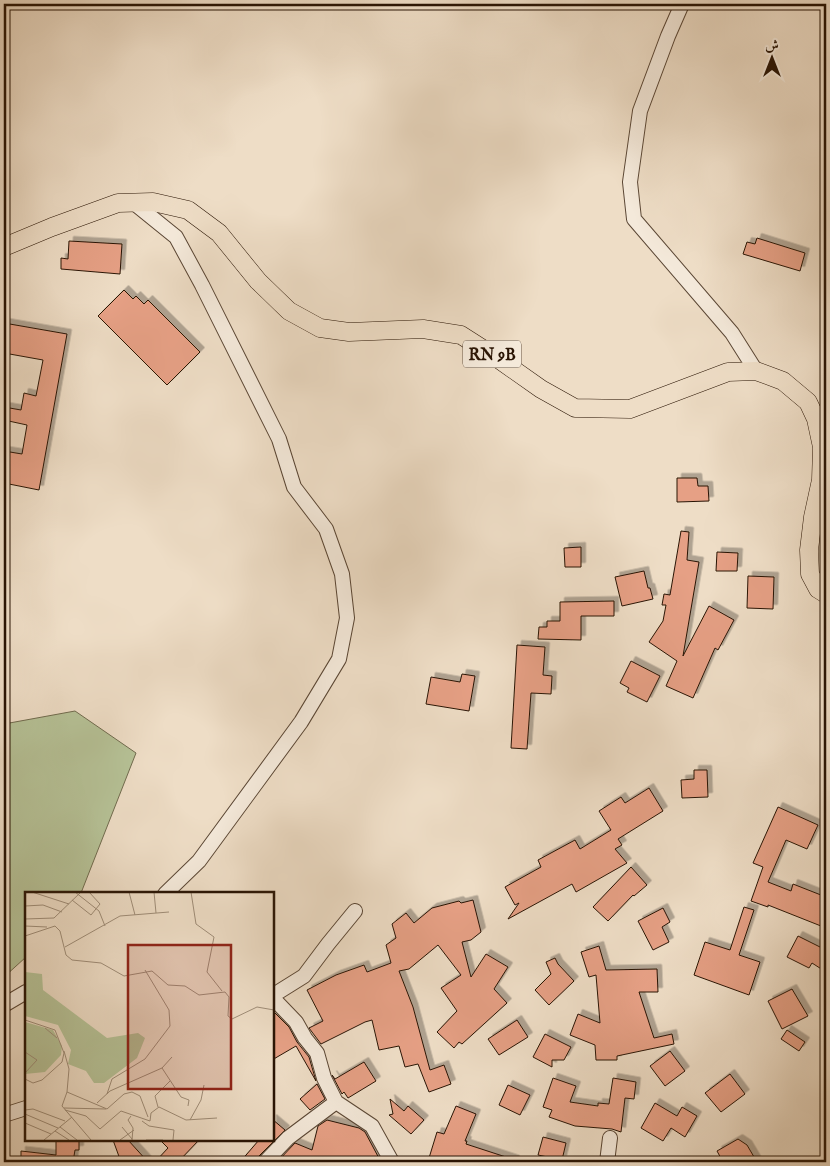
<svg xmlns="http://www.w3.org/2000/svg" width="830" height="1166" viewBox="0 0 830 1166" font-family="'IM FELL English',Amiri,serif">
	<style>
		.green { fill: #b6c297; stroke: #706b4e }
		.building { fill: #e6a085; stroke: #291404; filter: url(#shadow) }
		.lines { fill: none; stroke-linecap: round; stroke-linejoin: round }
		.minor-casing { stroke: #5a4634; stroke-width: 16 }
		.major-casing { stroke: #291404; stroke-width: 19 }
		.minor { stroke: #f4e9da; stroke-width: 14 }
		.major { stroke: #eeddc6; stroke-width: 18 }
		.labels { text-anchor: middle; stroke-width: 4; stroke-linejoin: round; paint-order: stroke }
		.shield { fill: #f4e9da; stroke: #665444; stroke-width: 1 }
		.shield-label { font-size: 16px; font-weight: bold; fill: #291404 }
		.inset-road { fill: none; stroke: #9f8d78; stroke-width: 1 }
		.view { fill: #8f2418; fill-opacity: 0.15; stroke: #8f2418; stroke-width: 2.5 }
		.inset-edge { fill: none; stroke: #291404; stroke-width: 2.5 }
	</style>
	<defs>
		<filter id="shadow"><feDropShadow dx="4.5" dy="-4.5" stdDeviation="0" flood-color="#0004"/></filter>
	</defs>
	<rect width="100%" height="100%" fill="#eeddc6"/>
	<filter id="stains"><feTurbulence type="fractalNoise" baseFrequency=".004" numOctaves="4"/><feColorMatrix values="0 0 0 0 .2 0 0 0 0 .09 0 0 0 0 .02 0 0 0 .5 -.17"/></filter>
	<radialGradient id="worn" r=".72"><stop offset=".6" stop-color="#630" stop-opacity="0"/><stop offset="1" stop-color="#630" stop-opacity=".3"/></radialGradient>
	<path class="green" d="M75 711 136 753 81 893 26 894V957L4 977V724Z"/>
	<path class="building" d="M757 238 805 253 800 271 743 254 747 242 755 244Z
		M69 241 122 244 120 274 61 269V258L68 259Z
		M124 290 133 299 136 296 144 304 148 300 200 352 167 385 98 316Z
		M4 323 67 334 39 490 4 483V451L22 454 27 425 4 420V407L21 410 24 393 36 396 43 360 4 353Z
		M677 478H697L698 486H708L709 501 677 502Z
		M681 531 689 532 687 560 699 562 683 656 709 606 734 620 718 650 715 648 693 698 666 686 677 661 649 642 663 621 666 605H662L664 594 670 595Z
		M581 547V567H565L564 548Z
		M717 552 738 553 737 571H716Z
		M644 571 648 588H650L653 599 622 606 615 577Z
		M748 576 774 577 773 609 747 608Z
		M614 601V616H581V640L538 639 539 627H547V621H560V602Z
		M517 645 545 647 543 675 552 676 551 694 531 693 527 749 511 748Z
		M631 661 660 676 647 702 627 692 629 688 620 683Z
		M462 674 475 676 469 711 426 704 431 677 460 682Z
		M694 770H707L708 797 682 798 681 780 694 779Z
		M649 788 663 811 618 839 622 845 615 849 627 863 576 892 572 884 508 919 519 903 515 905 505 887 541 867 538 860 575 840 580 849 611 830 599 811 621 797 625 803Z
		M778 807 818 825 807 849 786 840 768 882 791 891 793 884 826 897V928L768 905V907L751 901 763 867 753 863Z
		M631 867 647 885 634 896 633 895 608 921 593 907Z
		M473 900 481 932 471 940 462 942 471 977 486 954 508 967 494 989 507 1003 462 1044 459 1042 454 1048 437 1032 457 1011 441 988 461 975 438 945 409 969 399 971 413 1007 430 1070 444 1065 451 1084 429 1092 418 1064 405 1067 399 1046 379 1050 372 1020 365 1022 321 1044 309 1028 323 1021 307 990 336 975 364 965 367 972 391 963 386 945 396 938 392 924 406 913 414 923 432 908 459 901 461 903Z
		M744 907 754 910 739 955 760 962 749 995 694 975 705 942 730 950Z
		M663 908 670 922 662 927 669 942 653 950 638 921Z
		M798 936 826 950V972L812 963 809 968 787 957Z
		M599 946 606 970 657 969 658 992H639L654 1038 672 1034 674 1044 617 1056V1060H596L595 1045 570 1035 578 1014 600 1023 596 975 589 977 581 952Z
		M555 958 558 964 574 981 549 1005 535 990 551 974 546 962Z
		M792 989 808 1016 782 1029 768 1001Z
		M272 1010 289 1027 297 1042 309 1057 316 1081 296 1046 272 1060Z
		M517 1020 528 1037 499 1055 488 1039Z
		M787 1030 805 1042 799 1051 781 1039Z
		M545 1034 571 1047 564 1060H552V1067L533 1057Z
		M670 1051 685 1071 665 1086 650 1066Z
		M364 1062 376 1081 348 1098 344 1092 342 1094 332 1075 335 1079Z
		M730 1074 745 1094 721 1112 705 1093Z
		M553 1078 576 1086 570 1102 598 1106V1103L609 1104 613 1078 636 1082 634 1099 625 1098 621 1132 612 1129 575 1126 549 1117 552 1110 543 1107Z
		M317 1084 325 1099 310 1110 300 1099Z
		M508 1085 530 1095 520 1115 499 1105Z
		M390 1099 404 1111 408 1106 424 1120 411 1134 389 1115 393 1114Z
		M655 1103 677 1116 682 1107 697 1116 685 1137 671 1128 663 1141 641 1128Z
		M456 1106 476 1114 465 1141H467L466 1144 515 1160 514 1162H441L429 1158 437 1132 444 1134Z
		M272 1119 285 1130 259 1156 256 1162H240L259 1140H272Z
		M327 1120 359 1128 365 1132 381 1162H277L295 1143 312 1150 318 1126Z
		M543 1137 566 1143 562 1160 538 1155Z
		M738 1139 747 1145 757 1162H723L717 1151Z
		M56 1140H79V1150H75L73 1162H56V1161V1162H21V1151L56 1155Z
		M113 1140H128L148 1162H121Z
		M160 1140H199L178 1162H155L168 1148Z"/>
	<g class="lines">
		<g class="minor-casing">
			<path id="minor" d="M682 4 668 36 640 111 630 182 634 219 732 333 756 371
				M134 203 176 237 202 285 279 439 294 487 326 529 342 574 347 618 339 659 301 722 199 861 165 894
				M272 996 304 976 328 944 355 911
				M272 997 296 1022 305 1038 317 1053 324 1078 336 1102 372 1126 392 1162
				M4 1005 26 992
				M4 1115 26 1108
				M265 1162 288 1138 336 1102
				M607 1162 610 1138"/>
		</g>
		<g class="major-casing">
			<path id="major" d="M4 247 52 227 118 203 153 202 188 210 219 233 258 281 289 311 320 328 349 332 423 329 461 335 497 358 541 389 575 408 630 409 728 372 756 371 783 381 808 402 816 419 822 447 821 480 813 517 809 550 810 574 818 589 826 594"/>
		</g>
		<use href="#minor" class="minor"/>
		<use href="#major" class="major"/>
	</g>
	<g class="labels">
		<rect class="shield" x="463" y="340.5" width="58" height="27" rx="4"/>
		<g class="shield-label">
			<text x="492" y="360">RN 9B</text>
		</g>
	</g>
	<g transform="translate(25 892)">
		<rect width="249" height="249" fill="#eeddc6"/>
		<path d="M0 80 17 82 18 98 82 146 113 141 120 146 112 166 79 191H69L61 179 43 172 46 158 33 133 0 124ZM0 130 28 138 37 154 36 163 20 180 0 182Z" fill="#b6c297"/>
		<path class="inset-road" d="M7 0 44 12M50 0 74 19 80 34M104 0 110 23M129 0 131 21M166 0 171 32 189 45 182 80 197 99M47 8 66 23 75 12 64 0M0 14 18 13 37 20M0 27 29 26 56 0M0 34 22 35M0 44 30 34 35 39 41 63 47 68 76 71 99 84 127 79 143 93 160 94 174 103 200 100 204 105 203 124 207 127 232 115 249 118M40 55 95 24 144 20M0 128 30 138 39 161 37 170 17 188 8 191 0 187M20 136 32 146M39 159 44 177 42 200 37 214 66 248M0 160 12 168 0 181M137 176 156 205 164 208 163 214M42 200 82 217M82 202 87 187 120 167 145 134 144 118 120 78M72 211 85 199 137 176 147 165M133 215 130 204 145 189M39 216 81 217M82 217 99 202 107 200 115 204 123 225M0 218 8 217 40 229M40 218 61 224 75 237 96 219 125 229 126 221 134 215 161 228 192 226M0 222 33 236M106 224 103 228 108 236 107 248M165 228 176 208 179 193M117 229 124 234 149 238 148 248M0 231 26 242M35 235 52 248M97 235 107 247M30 239 44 248M19 248 47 225M95 248 109 238M121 248H138"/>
		<path class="view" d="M103 53H206V197H103Z"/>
		<rect width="249" height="249" class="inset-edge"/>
	</g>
	<rect width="830" height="1166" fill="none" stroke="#eeddc6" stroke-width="20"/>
	<rect x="5" y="5" width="820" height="1156" fill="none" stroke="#291404" stroke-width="2.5"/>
	<rect x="10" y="10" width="810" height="1146" fill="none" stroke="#291404"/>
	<g transform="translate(772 58)" stroke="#f4e9da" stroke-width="4" paint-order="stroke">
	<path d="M0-4L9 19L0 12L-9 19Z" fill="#291404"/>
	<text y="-8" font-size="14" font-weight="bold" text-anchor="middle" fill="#291404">ش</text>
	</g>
	<rect width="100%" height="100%" filter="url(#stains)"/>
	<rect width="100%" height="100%" fill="url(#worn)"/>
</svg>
